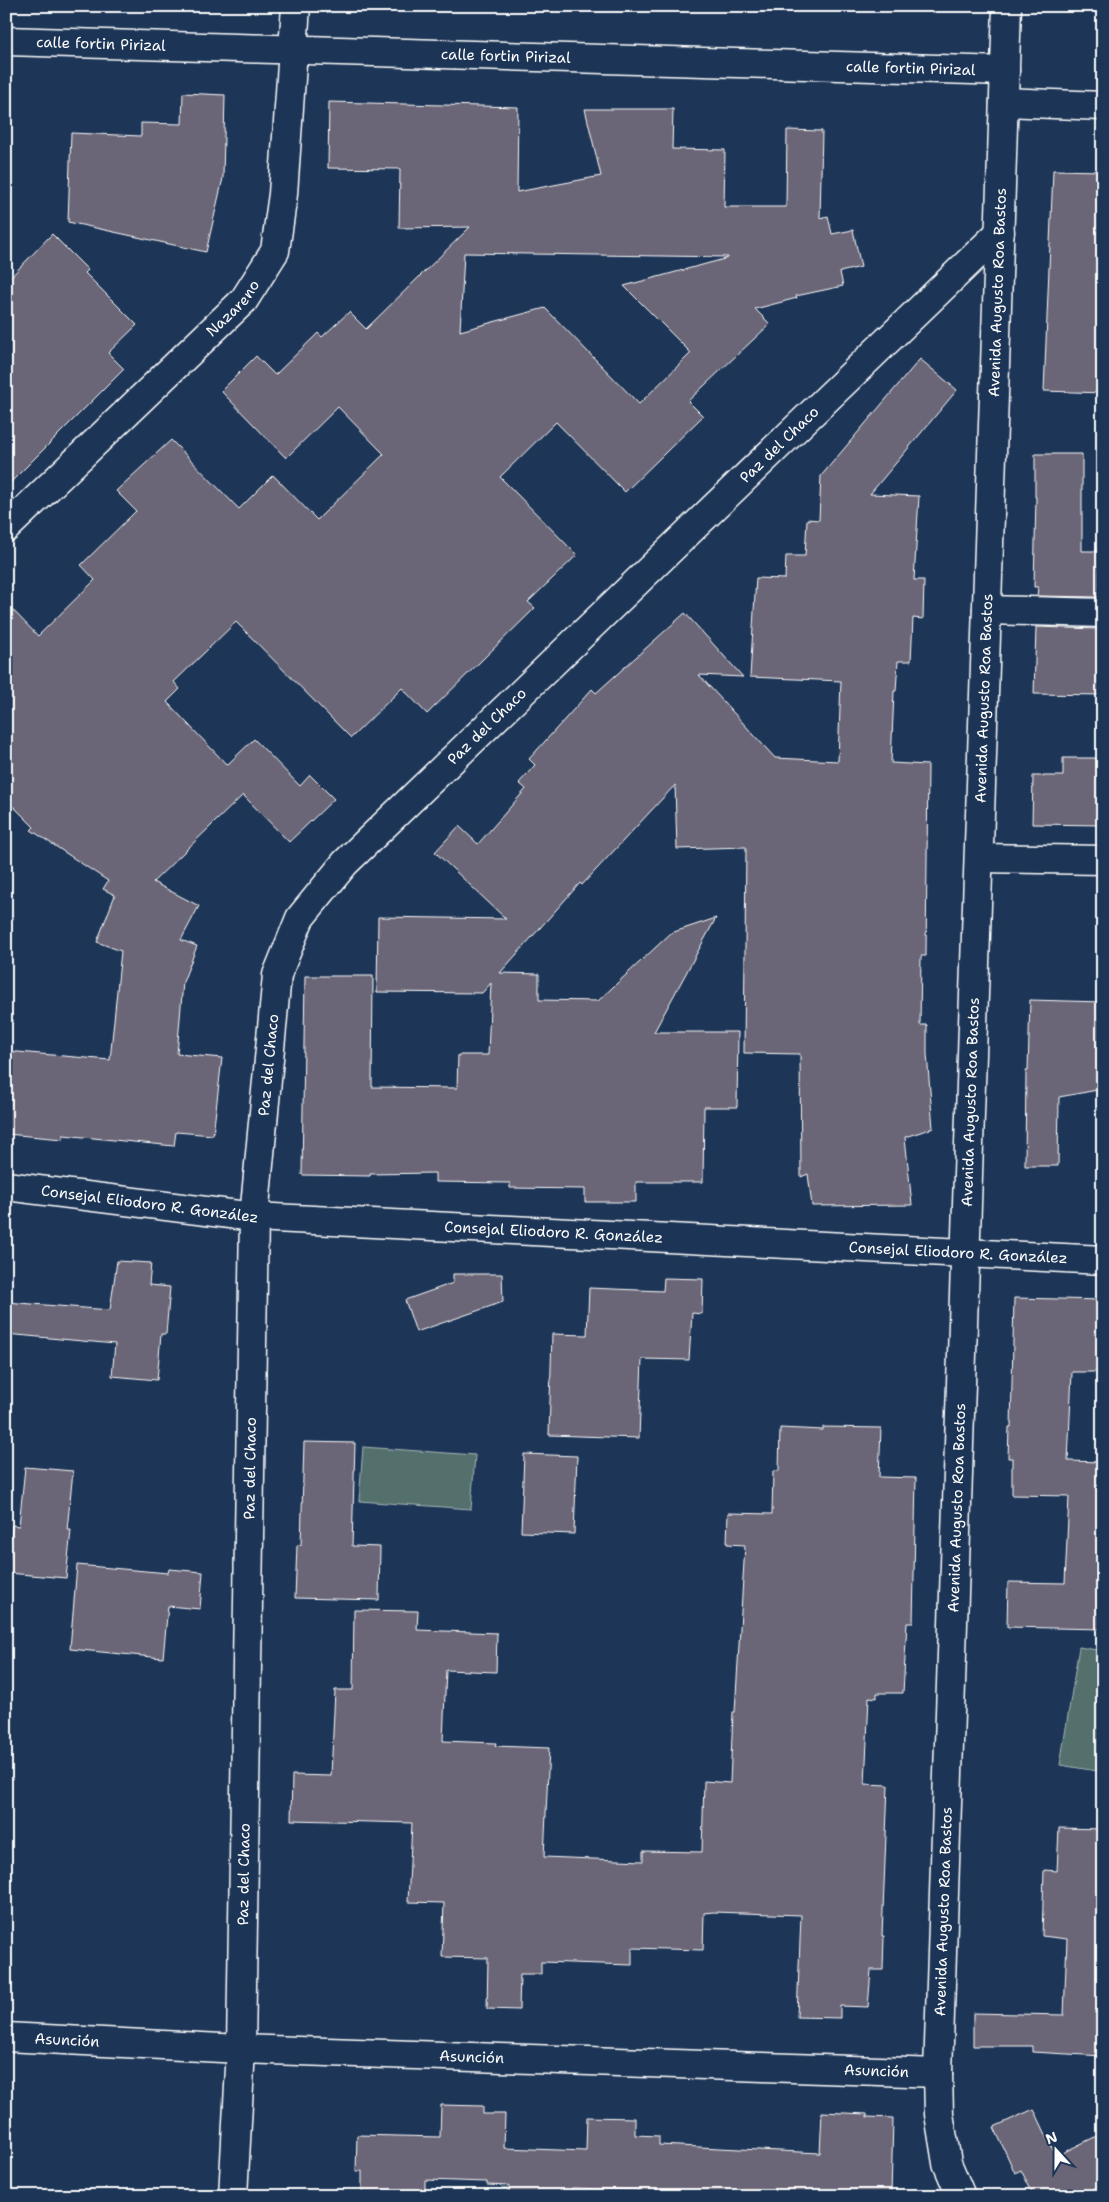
<svg xmlns="http://www.w3.org/2000/svg" width="1109" height="2202" viewBox="0 0 1109 2202" font-family="'Shantell Sans',sans-serif">
	<style>
		.green { fill: #536f6d; stroke: #a9b7b6 }
		.building { fill: #6b6677; stroke: #fff; fill-rule: evenodd }
		.lines { fill: none; stroke-linecap: round; stroke-linejoin: round }
		.minor-casing { stroke: #fff; stroke-width: 31 }
		.tertiary-casing { stroke: #fff; stroke-width: 31 }
		.secondary-casing { stroke: #fff; stroke-width: 31 }
		.minor { stroke: #1d3557; stroke-width: 28 }
		.tertiary { stroke: #1d3557; stroke-width: 28 }
		.secondary { stroke: #1d3557; stroke-width: 28 }
		.labels { text-anchor: middle; stroke-width: 5; stroke-linejoin: round; paint-order: stroke }
		.street-label { font-size: 15px; fill: #fff; stroke: #1d3557 }
	</style>
	<rect width="100%" height="100%" fill="#1d3557"/>
	<filter id="ink" filterUnits="userSpaceOnUse"><feTurbulence type="fractalNoise" baseFrequency=".02" numOctaves="2"/><feDisplacementMap in="SourceGraphic" scale="10" xChannelSelector="R" yChannelSelector="G"/><feConvolveMatrix kernelMatrix="1 2 1 2 8 2 1 2 1" color-interpolation-filters="sRGB"/></filter>
	<g filter="url(#ink)">
		<path class="green" d="M363 1447 475 1455 471 1509 359 1501Z
			M1079 1647 1103 1651V1772L1060 1765Z"/>
		<path class="building" d="M183 93 225 95 223 178 206 252 68 222 71 133 141 136V123L182 124Z
			M329 102 518 107 517 192 601 176 585 109H673L672 149 725 150 724 207H786L787 130 822 131 820 218 828 216 832 234 853 230 861 267 840 272 843 286 796 296 797 298 755 309 770 324 688 401 703 416 625 492 556 422 500 477 577 555 528 602 535 608 427 714 402 688 351 738 236 622 174 682 180 689 167 702 227 765 254 739 300 786 310 775 334 799 289 842 243 795 153 882 199 906 181 940 197 946 183 982 177 1054 222 1058 213 1135 176 1132 174 1146 63 1135V1139L6 1134V1051L110 1060 121 951 97 942 115 895 103 889 108 881 31 830 34 827 6 799V603L38 636 95 580 81 565 136 511 116 491 171 440 239 509 273 475 317 520 384 454 338 407 286 458 221 391 256 356 275 375 318 333 322 337 349 312 366 329 470 227 399 228 400 169 328 168ZM464 253 728 257V258L624 286 691 353 639 404 545 308 460 331Z
			M1053 170 1103 171V393L1044 391Z
			M52 234 88 270 85 273 137 325 108 353 124 369 6 487V282Z
			M920 359 957 390 870 494 919 496 914 580H924L923 619 913 618 911 661H898L896 691H894L891 763 928 765 926 956H921L920 1025H927V1054L933 1128 905 1137 912 1205 812 1206 808 1174 801 1177 800 1054 744 1053 746 847 677 849 675 785 582 885 580 883 500 973 539 974V1000L598 1001 671 933 716 918 654 1032H738L737 1107H704L703 1182H636V1202H585V1189L510 1188V1183L435 1182V1173L370 1174V1176L302 1175 305 976H373L372 1087 457 1088 458 1055H488L491 983 482 993 377 992 378 917 506 919 435 852 459 826 478 844 526 789 519 783 535 765 529 759 592 689 596 693 685 613 743 677 699 675 775 758 838 761 841 681 750 677 756 578 785 579 786 556H805L807 519 819 520 821 476Z
			M1035 454H1082V551H1100L1099 597 1037 596 1038 587H1034L1036 497H1035Z
			M1036 627 1098 629V648H1103V695L1034 694Z
			M1063 758H1103V825L1032 824 1033 776H1063Z
			M1030 1000 1103 1002V1089L1059 1097 1058 1166H1025L1026 1071H1028Z
			M117 1261 151 1263 149 1285 170 1287 166 1334H161L157 1380 112 1376 115 1344 6 1334V1302L110 1310Z
			M453 1274H502L503 1302 416 1332 405 1300 453 1283Z
			M664 1278 703 1279 702 1314 692 1313 689 1360 642 1359 639 1438 549 1435 552 1334 587 1335 589 1288 663 1291Z
			M1014 1298 1103 1300V1372H1072L1068 1461 1103 1462V1629L1007 1627 1008 1582 1065 1583 1069 1496 1012 1495V1458H1008L1009 1427H1011Z
			M823 1427 881 1428 879 1477 916 1478 913 1623H907L903 1693H877V1698L869 1697 865 1784 888 1785 882 1936H884L883 1970H871L868 2007 840 2006V2018L797 2017 801 1915 713 1912 704 1913 703 1950 632 1948V1965L541 1962V1974H520L519 2010 487 2009 488 1958 442 1957 444 1903 408 1902 412 1823 291 1820 292 1775 331 1776 335 1690H353L354 1610 418 1611 417 1630 497 1633 496 1672 446 1670 443 1741 496 1743 495 1746 549 1748 544 1857 643 1861V1851L702 1852 704 1781 730 1783 733 1712H735L745 1545 727 1544 728 1513 772 1514 773 1471H779L780 1428 823 1430Z
			M304 1442 355 1443 352 1546 380 1547 379 1600 295 1598 297 1545H301Z
			M524 1454 577 1456 574 1534 521 1532Z
			M25 1467 73 1471 67 1530H71L66 1578 8 1573 12 1525 19 1526Z
			M77 1565 168 1573 169 1569 203 1572 200 1609 168 1606 163 1658 70 1649Z
			M1059 1828 1103 1829V2056L1032 2052V2046H973V2013L1064 2015 1067 1939 1042 1936 1044 1870 1057 1871Z
			M441 2105 483 2106V2114H505L504 2148 586 2151 587 2117 635 2118V2135L659 2136V2145L820 2153 822 2112 867 2114V2117L893 2118 891 2196H638V2190L572 2188V2196H509V2186L487 2185V2182L425 2180V2196H362V2171H356L357 2135 440 2137Z
			M1034 2109 1056 2156 1103 2133V2184L1080 2196H1034L1021 2170 1015 2173 994 2127Z"/>
		<g class="lines">
			<g class="minor-casing">
				<g id="minor">
					<path d="M1004 102 1103 106"/>
					<path id="s1" d="M6 528 244 300 275 251 283 194 296 6"/>
					<path d="M987 610 1103 613"/>
					<path d="M979 858 1103 860"/>
					<path id="s2" d="M6 1186 254 1217 1103 1260"/>
					<path id="s3" d="M6 2037 241 2049 938 2073"/>
					<path id="s4" d="M233 2196 241 2049 254 1217 277 975 300 918 345 863 1000 232"/>
				</g>
			</g>
			<g class="tertiary-casing">
				<g id="tertiary">
					<path id="s5" d="M6 41 1005 71"/>
				</g>
			</g>
			<g class="secondary-casing">
				<g id="secondary">
					<path id="s6" d="M961 2196 947 2163 939 2114 938 2073 1007 6"/>
				</g>
			</g>
			<use href="#minor" class="minor"/>
			<use href="#tertiary" class="tertiary"/>
			<use href="#secondary" class="secondary"/>
		</g>
	</g>
	<g class="labels">
		<g class="street-label">
			<text dy="5" stroke="none"><textPath href="#s5" startOffset="95">calle fortin Pirizal</textPath></text>
			<text dy="5" stroke="none"><textPath href="#s5" startOffset="500">calle fortin Pirizal</textPath></text>
			<text dy="5" stroke="none"><textPath href="#s5" startOffset="905">calle fortin Pirizal</textPath></text>
			<text dy="5" stroke="none"><textPath href="#s6" startOffset="1908">Avenida Augusto Roa Bastos</textPath></text>
			<text dy="5" stroke="none"><textPath href="#s1" startOffset="316">Nazareno</textPath></text>
			<text dy="5" stroke="none"><textPath href="#s4" startOffset="1958">Paz del Chaco</textPath></text>
			<text dy="5" stroke="none"><textPath href="#s6" startOffset="1502">Avenida Augusto Roa Bastos</textPath></text>
			<text dy="5" stroke="none"><textPath href="#s4" startOffset="1552">Paz del Chaco</textPath></text>
			<text dy="5" stroke="none"><textPath href="#s4" startOffset="1132">Paz del Chaco</textPath></text>
			<text dy="5" stroke="none"><textPath href="#s6" startOffset="1098">Avenida Augusto Roa Bastos</textPath></text>
			<text dy="5" stroke="none"><textPath href="#s2" startOffset="145">Consejal Eliodoro R. González</textPath></text>
			<text dy="5" stroke="none"><textPath href="#s2" startOffset="550">Consejal Eliodoro R. González</textPath></text>
			<text dy="5" stroke="none"><textPath href="#s2" startOffset="955">Consejal Eliodoro R. González</textPath></text>
			<text dy="5" stroke="none"><textPath href="#s4" startOffset="728">Paz del Chaco</textPath></text>
			<text dy="5" stroke="none"><textPath href="#s6" startOffset="692">Avenida Augusto Roa Bastos</textPath></text>
			<text dy="5" stroke="none"><textPath href="#s4" startOffset="322">Paz del Chaco</textPath></text>
			<text dy="5" stroke="none"><textPath href="#s6" startOffset="288">Avenida Augusto Roa Bastos</textPath></text>
			<text dy="5" stroke="none"><textPath href="#s3" startOffset="61">Asunción</textPath></text>
			<text dy="5" stroke="none"><textPath href="#s3" startOffset="466">Asunción</textPath></text>
			<text dy="5" stroke="none"><textPath href="#s3" startOffset="871">Asunción</textPath></text>
		</g>
	</g>
	<rect width="1109" height="2202" fill="none" stroke="#1d3557" stroke-width="25"/>
	<rect x="12" y="12" width="1084" height="2177" fill="none" stroke="#fff" stroke-width="2" filter="url(#ink)"/>
	<g transform="translate(1056 2150) rotate(339)" stroke="#1d3557" stroke-width="4" paint-order="stroke">
	<path d="M0-4L9 19L0 12L-9 19Z" fill="#ffffff"/>
	<text y="-8" font-size="14" font-weight="bold" text-anchor="middle" fill="#ffffff">N</text>
	</g>
</svg>
